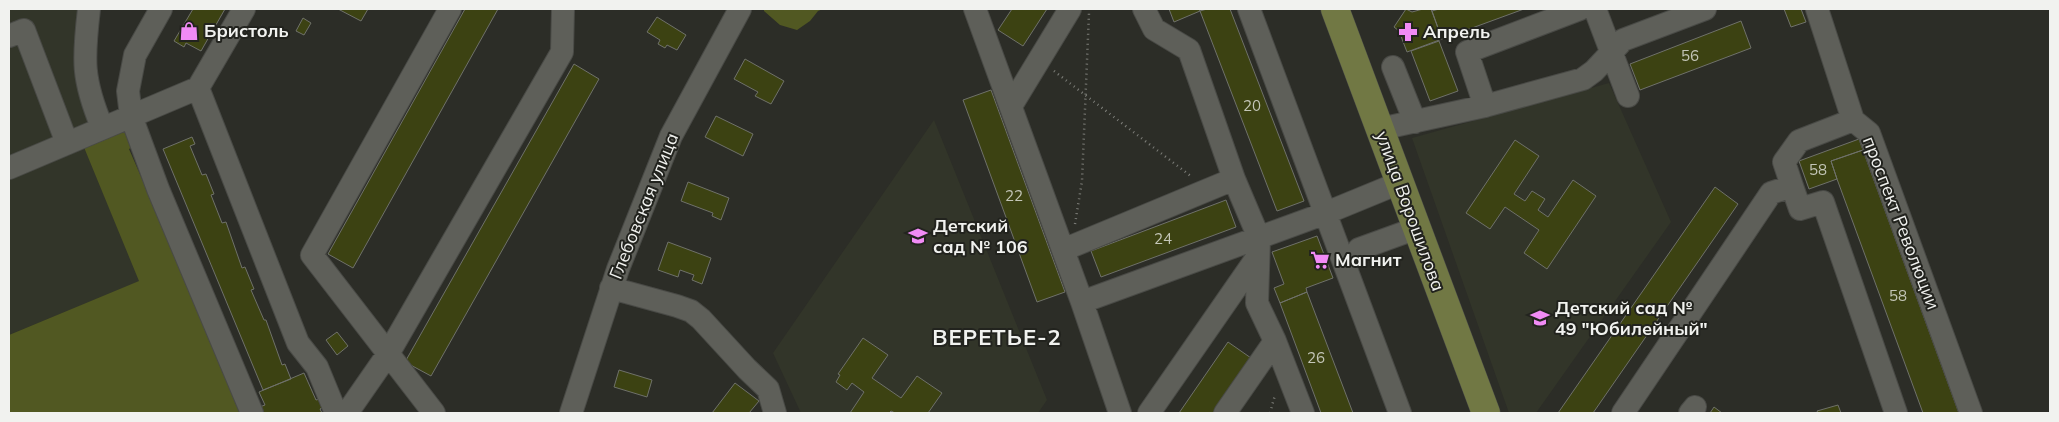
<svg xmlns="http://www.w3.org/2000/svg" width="2059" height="422" viewBox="0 0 2059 422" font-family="Mulish,sans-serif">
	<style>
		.built { fill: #323529 }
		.green { fill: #515822 }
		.building { fill: #3c4212; stroke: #6f716a }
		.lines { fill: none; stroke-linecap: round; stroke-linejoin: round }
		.minor-casing { stroke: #494a46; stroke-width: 24 }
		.major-casing { stroke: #494a46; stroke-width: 29 }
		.path { stroke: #7e7f7a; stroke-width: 2.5; stroke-dasharray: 1 4; stroke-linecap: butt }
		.minor { stroke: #5e5f59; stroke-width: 22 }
		.major { stroke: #717844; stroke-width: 28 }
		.labels { text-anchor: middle; stroke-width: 4; stroke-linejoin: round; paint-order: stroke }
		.number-label { font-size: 15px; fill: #c4c6b8 }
		.poi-label { font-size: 18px; font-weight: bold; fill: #f1f2ef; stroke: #22231e; text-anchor: start }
		.street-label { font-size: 18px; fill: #f1f2ef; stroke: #22231e }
		.district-label { font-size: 22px; font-weight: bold; letter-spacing: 1px; fill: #f1f2ef; stroke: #22231e }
	</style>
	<rect width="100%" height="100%" fill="#2c2d27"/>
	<path class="built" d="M9 9H81L98 138 83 145 140 281 9 335Z
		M1609 83 1671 222 1536 413H1509L1412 138Z
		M934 120 1047 400 1038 413H801L773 353Z"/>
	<path class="green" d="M764 9H823L818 11 810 21 797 30 780 25 764 11Z
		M125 126 134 146 129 149 244 413H9V335L139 281 83 145Z"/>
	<path class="building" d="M193 9H225L201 51 186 43 184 47 174 41Z
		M338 9H368L361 21Z
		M465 9H498L353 268 328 254Z
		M1012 9H1047L1023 46 998 30Z
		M1169 9H1199L1200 11 1174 22Z
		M1207 9H1230L1304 201 1277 211 1200 11Z
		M1406 9 1412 12 1423 9H1431L1442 39 1407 52 1399 31 1394 27Z
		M1439 9H1524L1442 39 1432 11Z
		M1784 9H1801L1806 22 1791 27Z
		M657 17 686 35 677 50 667 45 665 48 658 44 660 40 647 32Z
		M303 18 311 23 304 35 296 31Z
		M1741 21 1751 48 1640 90 1630 64Z
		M1439 41 1458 91 1430 101 1411 51Z
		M745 59 784 81 771 104 755 96 758 92 734 79Z
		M574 64 599 79 431 376 405 362Z
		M991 90 1065 292 1037 302 963 100Z
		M716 116 753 134 743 156 705 137Z
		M192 137 195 144 190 146 202 175 206 174 214 194 211 195 222 223 226 222 242 268 245 267 254 289 251 290 264 320H266L282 365 285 364 291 379 263 390 163 149Z
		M1859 139 1863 150 1831 161 1837 179 1809 189 1799 161Z
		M1515 140 1539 156 1514 194 1525 201 1532 191 1545 199 1538 210 1548 217 1573 180 1596 196 1547 269 1524 253 1539 230 1505 207 1490 229 1466 213Z
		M1863 150 1959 413H1923L1837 179 1831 161Z
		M688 182 729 198 721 220 712 216 713 213 681 201Z
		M1715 187 1738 204 1593 413H1558Z
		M1226 200 1236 227 1101 277 1091 251Z
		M1317 236 1333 278 1306 288 1307 292 1280 303 1274 288 1284 284 1272 252Z
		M668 242 711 258 702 284 692 280 694 275 680 270 678 277 658 270Z
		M1307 292 1353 413H1321L1280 303Z
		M337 332 348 346 337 355 326 340Z
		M863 338 888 355 872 378 901 398 917 376 942 393 928 413H895L891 411 889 413H850L864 392 852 383 847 390 836 382 840 375 838 374Z
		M1228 342 1251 358 1213 413H1179Z
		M619 370 652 380 647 397 614 387Z
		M304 373 316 400 320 399 324 407 320 409 322 413H259L257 408 265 405 259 392Z
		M735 383 759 401 749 413H712Z
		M1838 405 1841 413H1818L1817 411Z
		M1714 407 1722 413H1710Z"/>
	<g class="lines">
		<g class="minor-casing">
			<path id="minor" d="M89 9C83 60 82 79 102 127
				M161 9 135 55 128 91 131 116 158 189 252 413
				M975 9 1082 302 1120 413
				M1144 9 1154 29 1189 50 1234 179
				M1249 9 1400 413
				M1595 9 1628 96
				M1817 9 1853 120 1869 133 1971 413
				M9 36 24 30 67 143
				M1393 67 1415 122
				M198 88 298 343 317 367 336 413
				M1011 106 1070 9
				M1485 106 1467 52 1580 9
				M1380 129 1485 106 1583 79 1594 71 1623 40 1705 9
				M9 168 198 88 244 9
				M1792 186 1800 209 1823 202 1896 413
				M1359 249 1417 228
				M1063 250 1234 179 1259 238 1257 303 1275 341
				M611 288 677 306 691 311 701 319 747 369 768 389 775 413
				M1082 302 1326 213 1399 183
				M347 413 388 354 562 52 563 9
				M434 413 312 255 450 9
				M571 413 618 269 671 136 740 9
				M1149 413 1258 256
				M1225 413 1275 341 1303 413
				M1623 413 1771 193 1792 186 1784 162 1799 141 1853 120
				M1690 413 1695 407"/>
		</g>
		<g class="major-casing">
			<path id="major" d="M1335 9 1486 413"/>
		</g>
		<path class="path" d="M1054 71 1192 177
			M1075 224 1082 181 1089 13
			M1270 413 1275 395"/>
		<use href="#minor" class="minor"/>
		<use href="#major" class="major"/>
	</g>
	<defs>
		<g id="shop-bare" transform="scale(1.5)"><path d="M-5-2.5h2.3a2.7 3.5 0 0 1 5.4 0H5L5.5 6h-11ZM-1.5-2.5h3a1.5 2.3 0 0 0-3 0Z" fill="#f18bf5" stroke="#22231e" stroke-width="2.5" paint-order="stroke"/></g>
		<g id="pharmacy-bare" transform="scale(1.5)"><path d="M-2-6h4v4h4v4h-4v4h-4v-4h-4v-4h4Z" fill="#f18bf5" stroke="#22231e" stroke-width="2.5" paint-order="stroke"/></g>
		<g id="school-bare" transform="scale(1.5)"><path d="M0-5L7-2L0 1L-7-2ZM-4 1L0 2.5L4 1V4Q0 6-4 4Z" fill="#f18bf5" stroke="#22231e" stroke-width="2.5" paint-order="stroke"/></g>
		<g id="supermarket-bare" transform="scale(1.5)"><path d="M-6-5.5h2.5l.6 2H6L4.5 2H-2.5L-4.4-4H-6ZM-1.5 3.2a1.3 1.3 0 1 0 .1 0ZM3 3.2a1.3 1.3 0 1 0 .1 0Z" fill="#f18bf5" stroke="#22231e" stroke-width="2.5" paint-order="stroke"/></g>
	</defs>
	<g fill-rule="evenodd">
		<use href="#shop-bare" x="189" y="31"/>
		<use href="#pharmacy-bare" x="1408" y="32"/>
		<use href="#school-bare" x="918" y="236"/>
		<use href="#supermarket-bare" x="1320" y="260"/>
		<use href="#school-bare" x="1540" y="318"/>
	</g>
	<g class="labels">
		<g class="number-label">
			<text x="1690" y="61">56</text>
			<text x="1252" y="111">20</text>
			<text x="1818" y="175">58</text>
			<text x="1014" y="201">22</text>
			<text x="1163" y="244">24</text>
			<text x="1898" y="301">58</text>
			<text x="1316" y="363">26</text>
		</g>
		<g class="poi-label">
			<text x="204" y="37">Бристоль</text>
			<text x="1423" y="38">Апрель</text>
			<text x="933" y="232">Детский<tspan x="933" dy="21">сад № 106</tspan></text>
			<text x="1335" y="266">Магнит</text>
			<text x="1555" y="314">Детский сад №<tspan x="1555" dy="21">49 "Юбилейный"</tspan></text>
		</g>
		<g class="street-label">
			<text transform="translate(644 206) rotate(-68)" y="6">Глебовская улица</text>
			<text transform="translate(1410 211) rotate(70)" y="6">улица Ворошилова</text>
			<text transform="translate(1901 223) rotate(69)" y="6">проспект Революции</text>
		</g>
		<g class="district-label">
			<text x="997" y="345">ВЕРЕТЬЕ-2</text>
		</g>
	</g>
	<rect width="2059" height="422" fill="none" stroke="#f1f2ef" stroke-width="20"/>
</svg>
